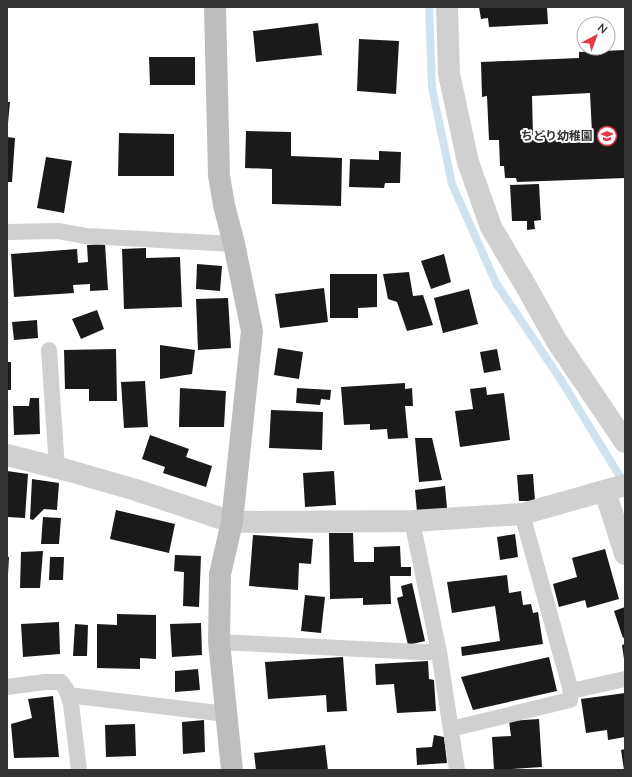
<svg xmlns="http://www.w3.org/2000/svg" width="632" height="777" viewBox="0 0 632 777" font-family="Lato,'Noto Sans JP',sans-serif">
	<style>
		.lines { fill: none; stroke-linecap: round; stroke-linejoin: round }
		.stream { stroke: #cfe2ee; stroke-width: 8 }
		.building { fill: #1a1a1a; fill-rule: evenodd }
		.lane { stroke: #d0d0d0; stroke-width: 16 }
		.street { stroke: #d0d0d0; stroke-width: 22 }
		.secondary { stroke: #bdbdbd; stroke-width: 22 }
		.labels { text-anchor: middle; stroke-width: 4; stroke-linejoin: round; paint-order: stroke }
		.poi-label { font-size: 12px; font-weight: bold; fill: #333; stroke: #fff; text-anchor: end }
	</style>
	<rect width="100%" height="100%" fill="#fff"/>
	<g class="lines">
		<path class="stream" d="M429 7 432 88 452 184 496 283 561 380 624 483"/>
	</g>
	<path class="building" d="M479 7H547L548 24 489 27 488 18 481 19Z
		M318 23 322 55 256 62 253 31Z
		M359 39 399 41 396 94 357 91Z
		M625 50V178L517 182 516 178H505L504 166H500L499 140H489L487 96 482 97 481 62 579 58V52ZM590 93 592 133 533 136 532 96Z
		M149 57H195V85H150Z
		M7 102H10L8 123 7 122Z
		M246 131 291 132V156L342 158 341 206 272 204V169L245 168Z
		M119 133 174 134V176H118Z
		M7 137 15 138 12 182H7Z
		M379 151 401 152 400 183H385L384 188 349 187 350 159 379 160Z
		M46 157 72 161 64 213 37 208Z
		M539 184 541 220 534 221 535 229 527 230V221H512L510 185Z
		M105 244 108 290 90 291V284L73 285 74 293 14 297 11 254 77 249 78 263 88 262 87 245Z
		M146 248V258L180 257 182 307 124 309 122 249Z
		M444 254 451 282 431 289 421 261Z
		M197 264 222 266 220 291 196 289Z
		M409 272 413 296 423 295 433 325 407 331 397 302 388 299 383 274Z
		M330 274H377V307L358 308V318H330Z
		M324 288 328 322 280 328 275 294Z
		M469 289 478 324 443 333 434 298Z
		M228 298 231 348 198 350 196 299Z
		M97 310 104 329 81 339 72 319Z
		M37 320 38 338 14 340 12 322Z
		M160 345 195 350 192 374 160 379Z
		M278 348 303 352 299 379 274 375Z
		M116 349 117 401H89V389H65L64 350Z
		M497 349 501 370 484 373 480 352Z
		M7 362H11V390H7Z
		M145 381 148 427 124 428 121 382Z
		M405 383V389L412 388 413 406H405L408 438 388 439 387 429 370 430V424L344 425 341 387Z
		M486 387 487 395 504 393 510 440 460 447 455 411 473 409 470 389Z
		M180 388 226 391 224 427H179Z
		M297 388 331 390 330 400 321 399 320 405 296 403Z
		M30 398H39L40 434 14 435 13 406H29Z
		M271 410 323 412 322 450 269 448Z
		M150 435 189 449 186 457 212 466 206 487 163 473 165 467 142 459Z
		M415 438H432L442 480 419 482Z
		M7 471 28 474 25 518 7 517Z
		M334 471 336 505 305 507 303 473Z
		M533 474 535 501H519L517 475Z
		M32 479 59 483 57 510 44 509 33 520 30 519Z
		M445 486 447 508 417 512 415 490Z
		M116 510 175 524 169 553 110 539Z
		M43 517 61 518 59 544H41Z
		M329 533H353L354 562H374V547L400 546 401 567H411V576H390L391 604 363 605V598L330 599Z
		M515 534 518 557 500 560 497 537Z
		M253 535 313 539 311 564 299 563 298 590 249 586Z
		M605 549 619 599 587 608 585 600 559 607 553 584 577 577 572 558Z
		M43 551 40 588H20L21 552Z
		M175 555 201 556 199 607 183 606 184 572 174 571Z
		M7 557H9L8 574H7Z
		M50 557H64L63 580H49Z
		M507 575 509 593 521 591 523 605 531 604 533 613 538 612 543 644 462 656 461 647 500 641 495 606 452 613 447 582Z
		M412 583 425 641 408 645 397 598 403 596 401 586Z
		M305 595 325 597 321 633 301 631Z
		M625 607V637L623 638 614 611Z
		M117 614 156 615V659L140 658V669L97 668V624L117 625Z
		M59 622 60 654 23 657 21 624Z
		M201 623 202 655 172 657 170 624Z
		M75 624 88 625 87 656H73Z
		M625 644V659H624L622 645Z
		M343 657 347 711 327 712 326 695 268 699 265 662Z
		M549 657 557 691 473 710 461 677Z
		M428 661 429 679 434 680 436 711 397 713 394 684 376 685 375 664Z
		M198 669 200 690 175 692V671Z
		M625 693V737L608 740 607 730 586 733 581 699Z
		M53 696 59 757 14 758 11 724 32 718 28 699Z
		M539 719 542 767 494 770 492 737 511 736 509 721Z
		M204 720 205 752 183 754 182 722Z
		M135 724 136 756 106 757 105 725Z
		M434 735 444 737 447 763 417 765 416 748 432 747Z
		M325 745 328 770H256L254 753Z
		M625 749V770H624L621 750Z"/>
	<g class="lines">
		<path class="lane" d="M7 232 58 231 86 236 234 244
			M49 350 57 468
			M522 514 571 691 625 679
			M412 521 439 652 457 770
			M219 642 420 652H439
			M7 687 45 682H61L66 689 71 704 79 770
			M68 695 226 714
			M451 729 570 700 571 691"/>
		<path class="street" d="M447 7 449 74 468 162 491 227 527 288 556 340 625 442
			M7 455 70 471 136 490 232 522 412 521 522 514 625 485
			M605 491 625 554"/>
		<path class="secondary" d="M215 7 219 176 224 205 234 244 252 331 232 522 220 574 219 642 232 770"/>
	</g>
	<defs>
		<g id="school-ring" transform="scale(1)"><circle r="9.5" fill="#fff" stroke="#e63946" stroke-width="1.5"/><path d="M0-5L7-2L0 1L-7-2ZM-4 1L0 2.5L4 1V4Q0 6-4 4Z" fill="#e63946"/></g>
	</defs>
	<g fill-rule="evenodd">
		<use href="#school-ring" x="607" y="136"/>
	</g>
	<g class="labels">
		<g class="poi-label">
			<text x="593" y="140">ちどり幼稚園</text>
		</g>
	</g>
	<rect width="632" height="777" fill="none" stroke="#333333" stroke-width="16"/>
	<g transform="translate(596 36) rotate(41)"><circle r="19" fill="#ffffff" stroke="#adadad"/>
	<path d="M0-3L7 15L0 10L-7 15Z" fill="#e63946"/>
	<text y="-6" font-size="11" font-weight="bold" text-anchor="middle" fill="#333333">N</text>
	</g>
</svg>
